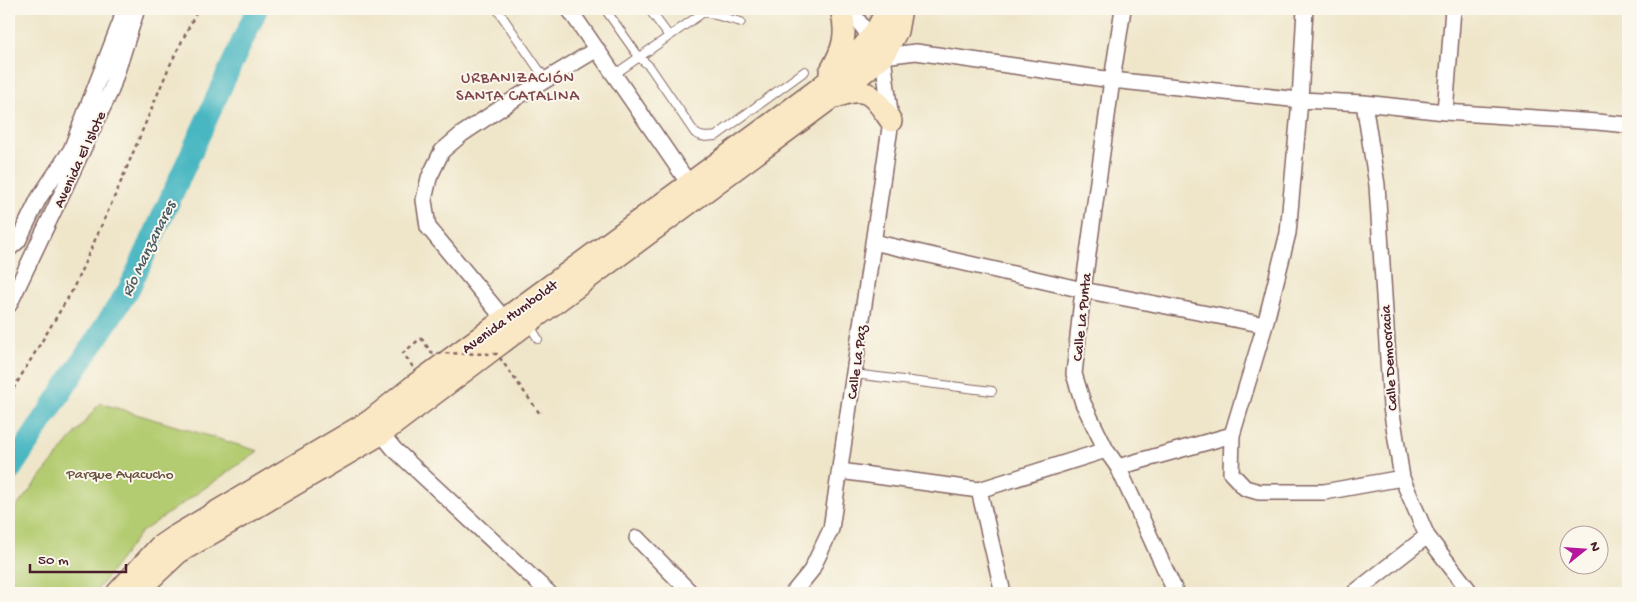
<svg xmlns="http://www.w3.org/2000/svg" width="1637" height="602" viewBox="0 0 1637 602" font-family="'Gochi Hand',sans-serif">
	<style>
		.green { fill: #b4cc71; stroke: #7f764e }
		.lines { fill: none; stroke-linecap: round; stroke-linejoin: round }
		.river { stroke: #49b7c2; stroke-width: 22 }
		.lane-casing { stroke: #846563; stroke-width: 10 }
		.street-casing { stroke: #846563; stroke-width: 18 }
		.secondary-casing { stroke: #846563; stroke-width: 24 }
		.path { stroke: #846563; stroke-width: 2.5; stroke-dasharray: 4 4; stroke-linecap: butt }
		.lane { stroke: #fff; stroke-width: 8 }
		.street { stroke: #fff; stroke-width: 15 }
		.secondary { stroke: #fae7c3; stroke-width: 21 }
		.path-bridge { stroke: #846563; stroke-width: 2.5; stroke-dasharray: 4 4; stroke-linecap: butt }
		.labels { text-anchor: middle; stroke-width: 4; stroke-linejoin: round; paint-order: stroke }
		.street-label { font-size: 15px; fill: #4a1f2b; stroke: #fbf7ec }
		.park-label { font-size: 15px; fill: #6a5340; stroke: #fbf7ec }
		.neighbourhood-label { font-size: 16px; letter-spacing: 1px; fill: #80464e; stroke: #fbf7ec }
		.water-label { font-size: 16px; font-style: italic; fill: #4a5c67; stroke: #fbf7ec }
	</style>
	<rect width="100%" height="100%" fill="#fbf7ec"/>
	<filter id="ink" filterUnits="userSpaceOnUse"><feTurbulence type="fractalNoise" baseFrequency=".02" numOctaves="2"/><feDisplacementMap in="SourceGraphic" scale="10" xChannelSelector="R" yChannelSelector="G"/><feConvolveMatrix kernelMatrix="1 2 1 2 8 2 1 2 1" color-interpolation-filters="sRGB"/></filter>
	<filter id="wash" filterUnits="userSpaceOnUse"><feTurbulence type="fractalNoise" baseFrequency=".0096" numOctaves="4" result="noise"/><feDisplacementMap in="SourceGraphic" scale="20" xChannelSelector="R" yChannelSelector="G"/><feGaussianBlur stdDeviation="1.12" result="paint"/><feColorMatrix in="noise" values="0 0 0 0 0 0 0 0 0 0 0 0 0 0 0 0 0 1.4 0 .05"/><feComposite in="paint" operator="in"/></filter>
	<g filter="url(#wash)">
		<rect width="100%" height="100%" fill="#efe6ca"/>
		<path class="green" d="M100 403 258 451 140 533 95 593H46L36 585 29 593H9V516Z"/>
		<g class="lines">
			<path class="river" d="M9 472 129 289 257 9"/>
		</g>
	</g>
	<g filter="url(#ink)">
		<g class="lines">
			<g class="lane-casing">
				<path id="lane" d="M497 9 546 80
					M605 9 639 57 650 67 695 133C702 138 708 137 716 136L805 71
					M649 9 669 36
					M701 9 704 12 741 22
					M615 74 704 12
					M529 324 538 339
					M854 374 992 391"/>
			</g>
			<g class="street-casing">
				<path id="street" d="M569 9 694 191
					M1123 9 1112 80 1083 290 1074 374 1083 403 1106 450 1118 467 1176 593
					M1305 9 1300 100 1288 233 1265 325 1232 435 1231 473 1245 488 1259 492H1324L1402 478
					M883 56 916 52 1112 80 1300 100 1364 103 1445 112 1597 122 1628 125
					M1364 103 1377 185 1391 407 1402 478 1427 536 1471 593
					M1445 112 1453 9
					M873 242 1083 290 1265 325
					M9 249 18 241 39 198 71 150 121 21 123 9
					M9 305 111 90 137 9
					M504 319 428 227 424 200 429 178 442 151 462 134 519 96 597 49
					M376 427 394 449 549 593
					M1118 467 1232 435
					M840 471 979 490 1106 450
					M979 490 1003 593
					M637 538 691 593
					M793 593 811 571 831 529 891 121 883 56 850 9
					M1354 593 1427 536"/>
			</g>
			<g class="secondary-casing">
				<path id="secondary" d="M830 72C843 50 848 35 841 9
					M836 97C869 84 873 96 891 121
					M117 593 159 547 172 538 371 420 412 387 817 90C837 74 881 35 885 9
					M138 593 145 584 178 553 381 434 528 323 850 84 883 56 897 31 901 9"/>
			</g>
			<path class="path" d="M413 367 403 353 421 338
				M9 396 72 291 117 191 169 67 198 9"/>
			<use href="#lane" class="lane"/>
			<use href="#street" class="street"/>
			<use href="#secondary" class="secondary"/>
			<path class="path-bridge" d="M421 338 432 353 497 354 540 414 542 412"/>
		</g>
	</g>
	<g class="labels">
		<g class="street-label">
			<text transform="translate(79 159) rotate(-65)" y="5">Avenida El Islote</text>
			<text transform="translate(509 316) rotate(-36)" y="5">Avenida Humboldt</text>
			<text transform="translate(1081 317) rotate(-84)" y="5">Calle La Punta</text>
			<text transform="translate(1388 358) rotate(-94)" y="5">Calle Democracia</text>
			<text transform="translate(856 362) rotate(-82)" y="5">Calle La Paz</text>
		</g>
		<g class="park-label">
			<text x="120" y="478">Parque Ayacucho</text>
		</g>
		<g class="neighbourhood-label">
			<text x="518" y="82">URBANIZACIÓN<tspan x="518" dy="18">SANTA CATALINA</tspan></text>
		</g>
		<g class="water-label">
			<text transform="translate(147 248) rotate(-64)" y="6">Río Manzanares</text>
		</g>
	</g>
	<rect width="1637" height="602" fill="none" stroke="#fbf7ec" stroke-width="30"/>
	<g transform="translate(1584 550) rotate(73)"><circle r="24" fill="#fbf7ec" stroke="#b4a19f"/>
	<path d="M0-4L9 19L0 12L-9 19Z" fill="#b5179e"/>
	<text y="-8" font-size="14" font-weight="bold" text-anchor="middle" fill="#4a1f2b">N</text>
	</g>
	<path d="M30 564v8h96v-8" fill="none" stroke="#4a1f2b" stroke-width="2.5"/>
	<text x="38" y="564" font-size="15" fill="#4a1f2b" stroke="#fbf7ec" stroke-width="4" paint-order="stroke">50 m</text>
</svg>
